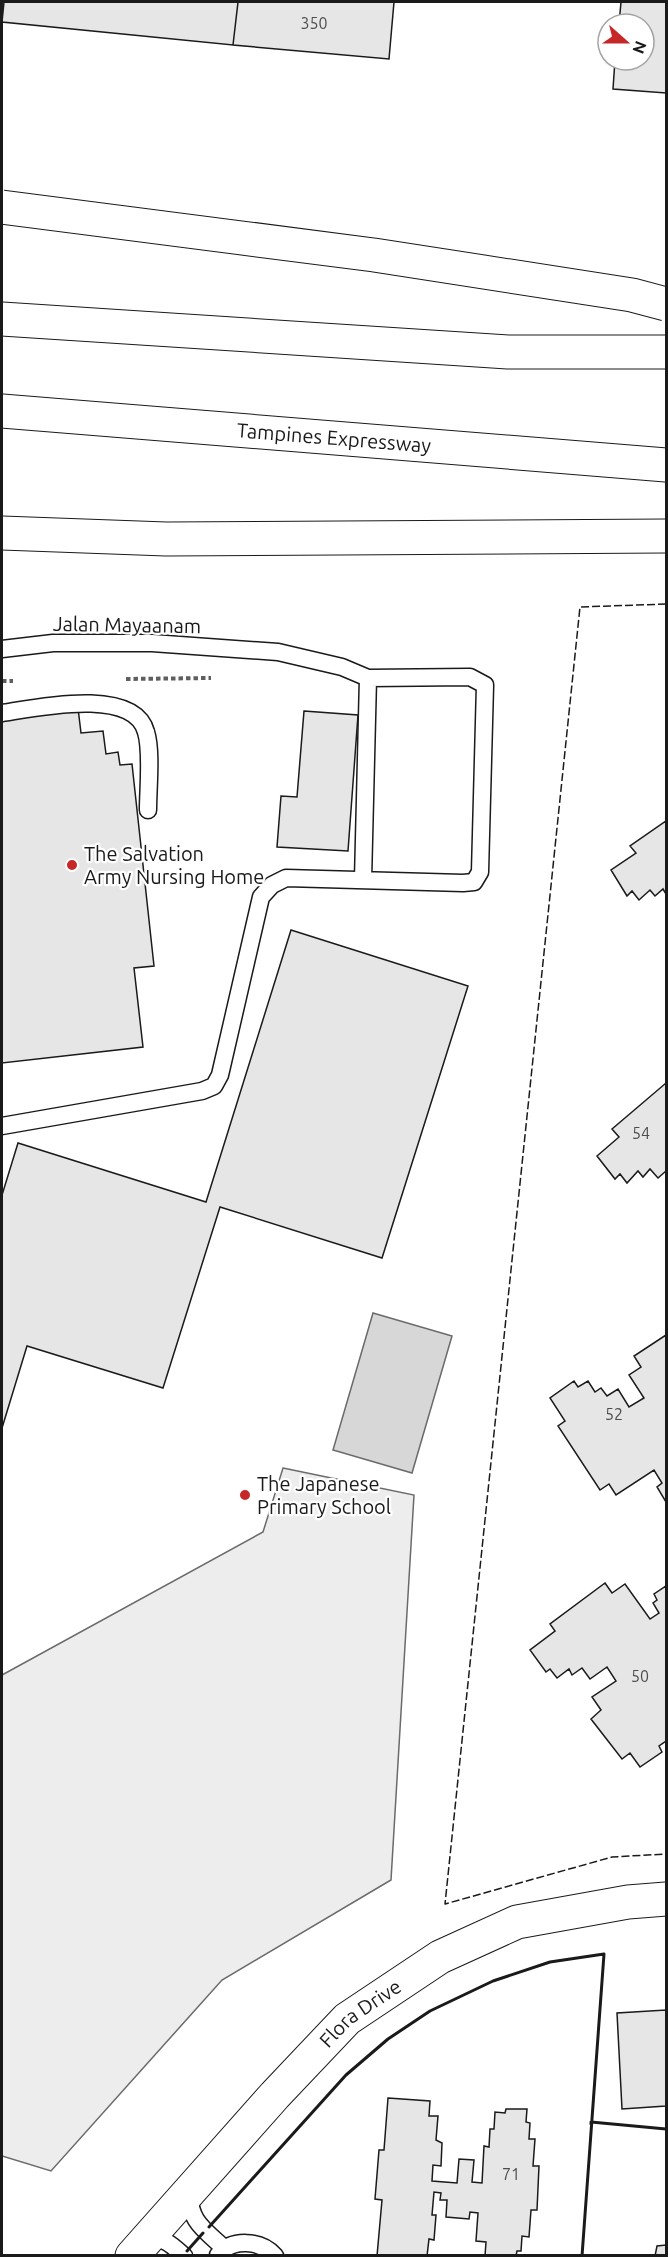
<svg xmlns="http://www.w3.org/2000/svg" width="668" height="2257" viewBox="0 0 668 2257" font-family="Ubuntu,sans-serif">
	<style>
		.built { fill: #ededed; stroke: #6a6a6a; stroke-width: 1.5 }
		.water { fill: #d7d7d7; stroke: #6a6a6a; stroke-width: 1.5 }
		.building { fill: #e6e6e6; stroke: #1a1a1a; stroke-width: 1.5 }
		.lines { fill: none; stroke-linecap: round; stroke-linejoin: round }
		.lane-casing { stroke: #1a1a1a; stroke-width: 19 }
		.street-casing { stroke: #1a1a1a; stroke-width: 35 }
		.highway-casing { stroke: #1a1a1a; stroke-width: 35 }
		.path { stroke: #5f5f5f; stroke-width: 4; stroke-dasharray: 4.5 3; stroke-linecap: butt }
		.lane { stroke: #fff; stroke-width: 16 }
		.street { stroke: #fff; stroke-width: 33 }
		.highway { stroke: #fff; stroke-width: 33 }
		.highway-bridge-casing { stroke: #1a1a1a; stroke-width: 35; stroke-linecap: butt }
		.highway-bridge { stroke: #fff; stroke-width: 33 }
		.fence { stroke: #1a1a1a; stroke-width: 1.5; stroke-dasharray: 8 3; stroke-linecap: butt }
		.wall { stroke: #1a1a1a; stroke-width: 3 }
		.poi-dot { fill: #c62828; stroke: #fff; stroke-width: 2 }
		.labels { text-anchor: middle; stroke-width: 4.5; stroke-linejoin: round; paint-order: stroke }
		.number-label { font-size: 16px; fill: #4d4d4d }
		.street-label { font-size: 20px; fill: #1a1a1a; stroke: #fff }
		.poi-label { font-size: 20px; fill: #1a1a1a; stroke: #fff; text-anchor: start }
	</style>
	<rect width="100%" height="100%" fill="#fff"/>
	<path class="built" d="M283 1468 414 1495 391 1880 222 1980 51 2171 2 2156V1675L263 1532Z"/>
	<path class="water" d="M373 1313 452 1336 412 1473 333 1450Z"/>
	<path class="building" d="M4 2H238L233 45 2 22Z
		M238 2H394L389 59 233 45Z
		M621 2H666V93L613 89 615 60H644V24H619Z
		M78 708 81 733 103 731 106 754 118 752 120 765 132 764 154 966 134 968 143 1047 2 1063V718Z
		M304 711 358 715 348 851 277 847 281 796 297 797Z
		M666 821V894L663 889 655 896 650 890 639 900 632 891 627 896 611 870 636 853 630 846Z
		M291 930 468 986 382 1258 220 1207 163 1388 27 1346 2 1428V1195L18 1143 206 1202Z
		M666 1083V1171L658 1178 650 1169 643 1177 638 1171 627 1183 620 1174 615 1179 597 1156 619 1137 612 1129Z
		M666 1335V1502L657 1487 662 1483 654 1470 616 1495 609 1484 600 1490 558 1426 565 1421 550 1398 574 1381 578 1387 588 1381 595 1392 601 1388 607 1396 618 1389 629 1407 644 1398 629 1375 641 1367 634 1356Z
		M605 1583 612 1593 625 1584 650 1619 659 1613 653 1603 657 1600 654 1594 666 1586V1741L659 1746 662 1752 640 1767 630 1753 622 1759 591 1719 601 1710 592 1697 616 1681 607 1667 590 1679 582 1668 572 1675 569 1669 557 1678 550 1669 546 1672 530 1650 555 1631 550 1624Z
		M666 2010V2106L622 2109 617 2013Z
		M388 2098 430 2101 429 2116H438L436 2140 442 2143 441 2166 433 2165 432 2181 457 2183 459 2159 474 2160 472 2182 482 2183 484 2146 489 2147 490 2129H494L495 2112 505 2113 506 2109H527L526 2122 530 2123 529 2139H535L533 2166H539L537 2210H531L529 2237 522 2236 521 2251H517L516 2256H485L486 2242 476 2241 478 2213 470 2212 469 2219 446 2217 447 2200H440L441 2193 434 2192 432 2215H436L434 2240 429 2239 427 2256H377L382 2200 375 2199 379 2150H384Z
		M666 2245V2256H655L657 2246Z"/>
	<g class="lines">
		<g class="lane-casing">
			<path id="lane" d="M2 649 53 643H152L278 652 342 667 368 678 470 677 485 685 480 872 474 882 463 883 286 878 272 885 261 897 220 1075 214 1086 202 1091 2 1126
				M2 713C35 708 134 686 146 732 152 751 148 788 148 810
				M363 880 368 678
				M190 2192C188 2221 205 2230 225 2249
				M147 2238C165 2238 171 2244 184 2256
				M218 2255C232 2238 261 2240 275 2256"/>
		</g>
		<g class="street-casing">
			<g id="street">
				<path id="s1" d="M132 2256 275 2095 347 2019 440 1957 517 1922 628 1902 666 1899"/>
			</g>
		</g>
		<g class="highway-casing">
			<g id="highway">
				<path d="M2 319 508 352H666"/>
				<path id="s2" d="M2 411 666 465"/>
				<path d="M2 533 166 539 666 536"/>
			</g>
		</g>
		<path class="path" d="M126 679 211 678
			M2 681H13"/>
		<use href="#lane" class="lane"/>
		<use href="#street" class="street"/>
		<use href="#highway" class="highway"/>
		<g class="highway-bridge-casing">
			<path id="highway-bridge" d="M2 207 374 255 632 295 666 304"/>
		</g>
		<use href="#highway-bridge" class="highway-bridge"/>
		<path class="fence" d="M666 604 580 607 445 1904 612 1857 666 1854"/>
		<path class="wall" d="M591 2124V2122L666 2129
			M209 2227 346 2075 388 2039 430 2011 493 1981 550 1962 604 1954 582 2256
			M187 2251 203 2233"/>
	</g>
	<g class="poi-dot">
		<circle cx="72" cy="865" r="6"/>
		<circle cx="245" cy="1495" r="6"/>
	</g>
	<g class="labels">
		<g class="number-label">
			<text x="314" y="29">350</text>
			<text x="641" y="1139">54</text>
			<text x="614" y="1420">52</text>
			<text x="640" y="1682">50</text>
			<text x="511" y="2180">71</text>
		</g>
		<g class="street-label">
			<text dy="7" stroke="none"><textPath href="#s2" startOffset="333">Tampines Expressway</textPath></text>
			<text transform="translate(127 625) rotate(1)" y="7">Jalan Mayaanam</text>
			<text dy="7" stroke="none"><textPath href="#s1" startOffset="334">Flora Drive</textPath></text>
		</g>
		<g class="poi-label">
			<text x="84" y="861">The Salvation<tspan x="84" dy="23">Army Nursing Home</tspan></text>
			<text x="257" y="1491">The Japanese<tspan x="257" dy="23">Primary School</tspan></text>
		</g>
	</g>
	<rect width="668" height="2257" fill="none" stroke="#1a1a1a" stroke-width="6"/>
	<g transform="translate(626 42) rotate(111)"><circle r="28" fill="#ffffff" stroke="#a3a3a3" stroke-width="1.5"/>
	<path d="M0-4.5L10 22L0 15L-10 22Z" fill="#c62828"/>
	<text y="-9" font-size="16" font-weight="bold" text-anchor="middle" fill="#1a1a1a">N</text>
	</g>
</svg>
